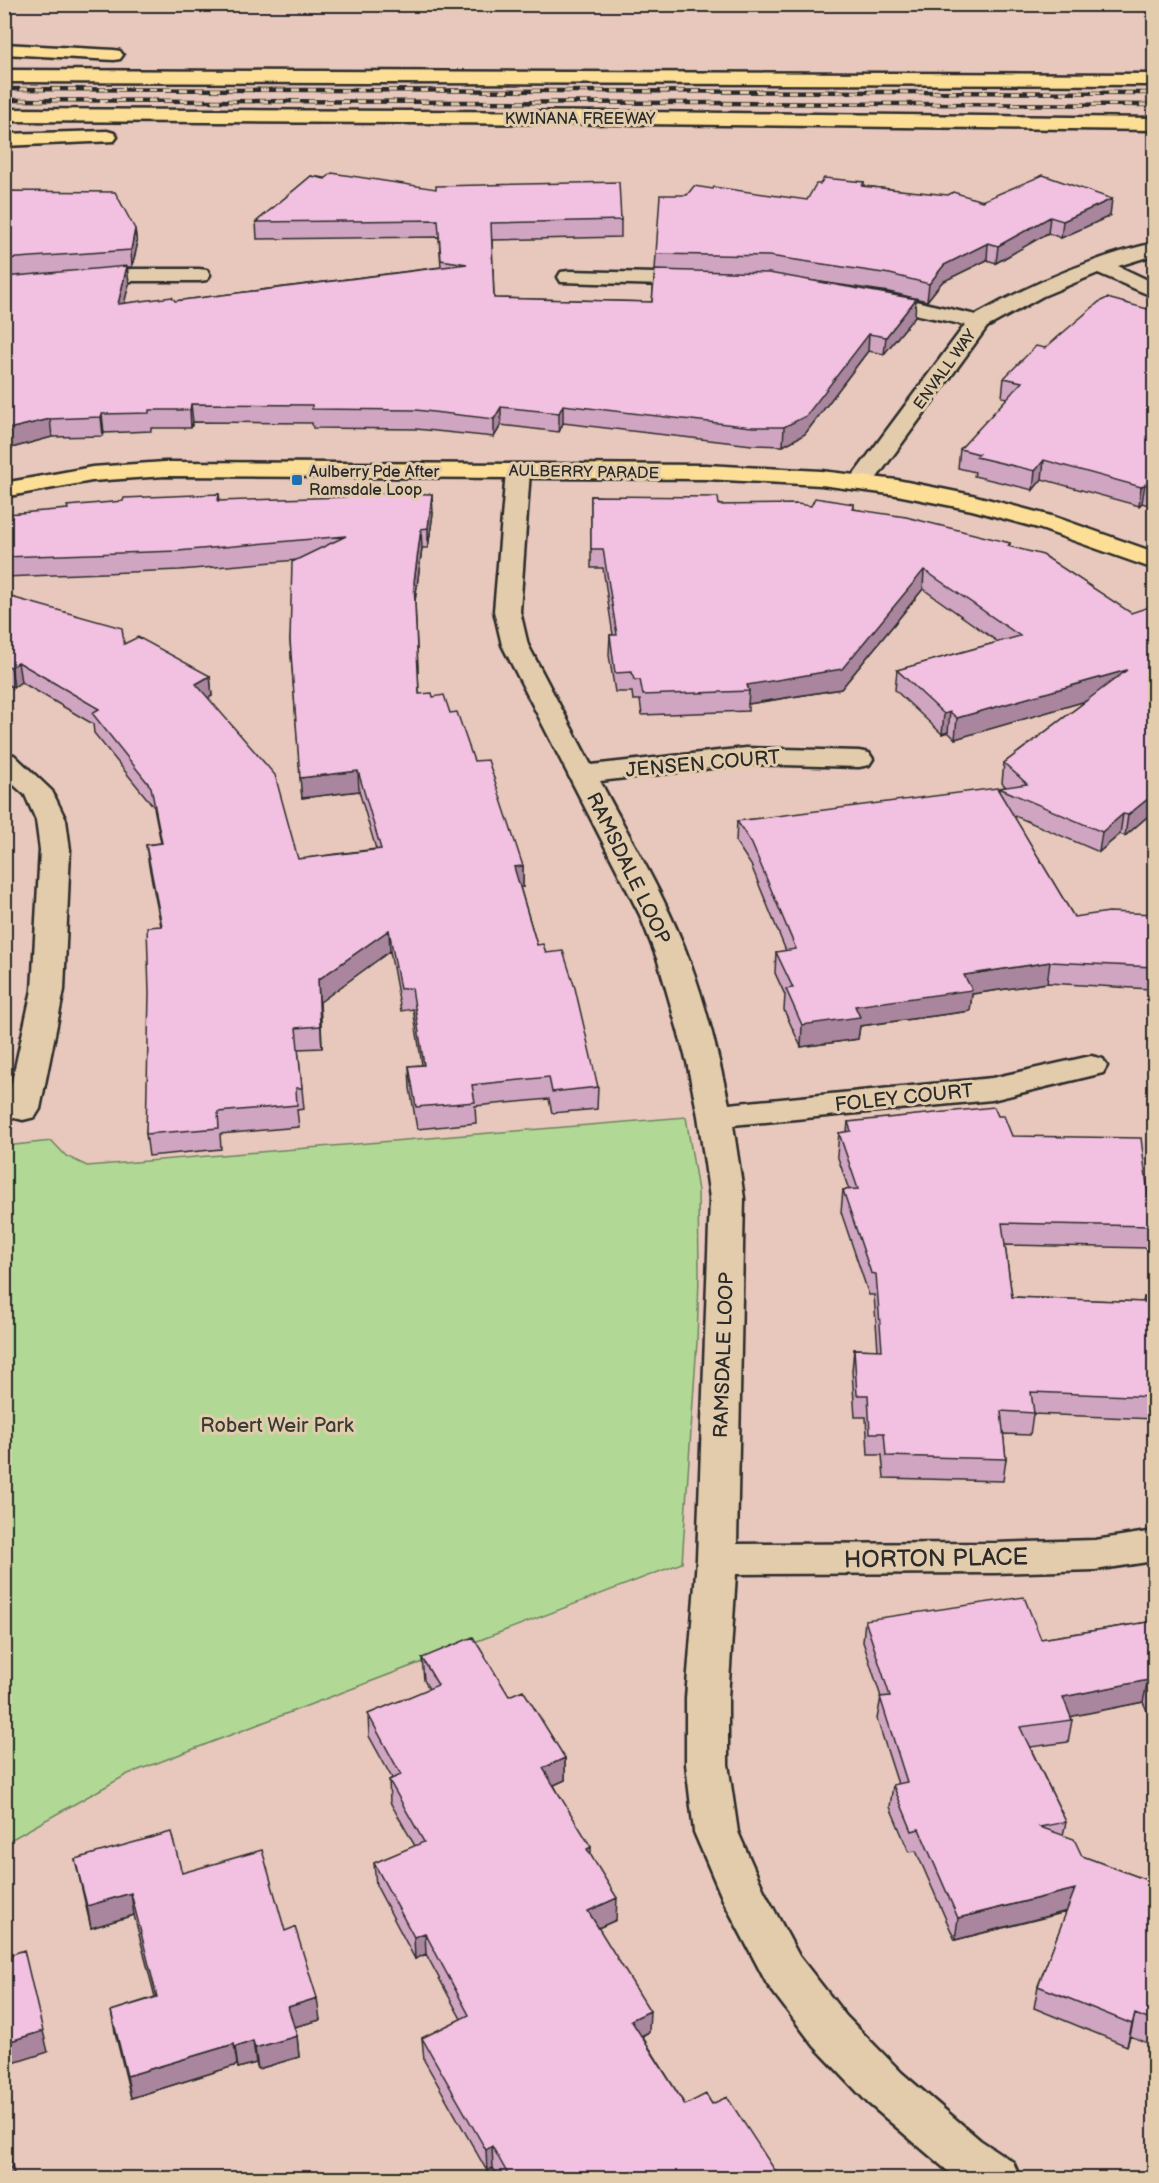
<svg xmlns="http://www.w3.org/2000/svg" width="1159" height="2183" viewBox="0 0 1159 2183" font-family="'Balsamiq Sans',sans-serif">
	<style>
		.green { fill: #b1d995; stroke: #6e8260; stroke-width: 1.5 }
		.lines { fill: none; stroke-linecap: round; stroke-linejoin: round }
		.minor-casing { stroke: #2b2b2b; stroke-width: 5 }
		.major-casing { stroke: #2b2b2b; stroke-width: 5 }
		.highway-casing { stroke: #2b2b2b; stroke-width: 5 }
		.minor { fill: #e3ccac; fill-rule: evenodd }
		.major { fill: #fdde96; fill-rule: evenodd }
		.highway { fill: #fdde96; fill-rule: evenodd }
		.rail-casing { stroke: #2b2b2b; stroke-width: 4.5 }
		.rail { stroke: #e3ccac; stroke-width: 3; stroke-dasharray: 8; stroke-linecap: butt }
		.wall { fill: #d0a5c1; stroke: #2b2b2b; stroke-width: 1.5 }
		.shaded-wall { fill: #a9869d; stroke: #2b2b2b; stroke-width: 1.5 }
		.building { fill: #f2c0e0; stroke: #2b2b2b; stroke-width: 1.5 }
		.poi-dot { fill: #1f6fb2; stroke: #e3ccac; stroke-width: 2 }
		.labels { text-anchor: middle; stroke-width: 6; stroke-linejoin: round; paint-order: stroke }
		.far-street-label { font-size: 16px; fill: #2b2b2b; stroke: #e3ccac }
		.far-poi-label { font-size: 16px; fill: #2b2b2b; stroke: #e3ccac; text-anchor: start }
		.street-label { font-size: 20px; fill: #2b2b2b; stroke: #e3ccac }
		.park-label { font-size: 20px; fill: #383c36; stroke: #e3ccac }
		.near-street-label { font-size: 24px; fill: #2b2b2b; stroke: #e3ccac }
	</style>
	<rect width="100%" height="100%" fill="#e8c8bc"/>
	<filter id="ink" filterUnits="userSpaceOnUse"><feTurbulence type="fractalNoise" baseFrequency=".0167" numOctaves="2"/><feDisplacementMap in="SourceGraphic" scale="12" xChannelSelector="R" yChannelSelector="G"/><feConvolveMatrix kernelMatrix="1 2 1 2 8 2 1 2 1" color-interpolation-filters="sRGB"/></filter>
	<g filter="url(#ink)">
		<path class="green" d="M686 1117 698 1191 699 1275 697 1342 682 1563 128 1774 5 1843V1146L52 1141 66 1156 87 1166Z"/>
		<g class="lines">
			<g class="minor-casing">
				<path id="minor" d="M1154 243V255L1118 266 1154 283V297L1098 273 1043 296 987 327 870 487 861 489 852 487 849 482 852 477 965 325 864 303 861 298 864 293 872 291 976 315C1033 283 1091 258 1154 243Z
					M133 269H199L207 270 210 275 207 280 199 281H133L4 292V279Z
					M569 271 699 274 707 275 710 280 707 285 699 286 561 282 558 277 561 272Z
					M518 464 527 466 530 471 520 611 528 645 591 765 746 748 859 751 869 753 873 759 869 765 859 767 746 764 600 781C631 840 667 899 690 962 707 1008 718 1056 729 1104L992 1078 1091 1056 1103 1059 1107 1066 1103 1073 992 1100 733 1125 744 1198 737 1544 996 1543 1095 1540 1154 1531V1561L1095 1570 996 1573 736 1574 728 1698V1764L738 1832 764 1891 799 1956 846 2016 902 2073 980 2140 1013 2162 1020 2178H956L868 2103 814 2046 767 1984 723 1900 694 1832 686 1764V1698L697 1559 710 1198 698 1116 687 1062 658 961 640 915 502 645 494 611 506 471 509 466Z
					M4 753 14 755 52 791 66 820 70 850 64 990 40 1109 35 1117 23 1120 11 1117 6 1109 32 990 40 850 36 820 25 795 4 776Z"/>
			</g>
			<g class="major-casing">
				<path id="major" d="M165 462 706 465 821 471 897 480 972 495 1055 517 1154 552V569L1038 528 972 510 897 495 821 485 706 479 165 476 92 481 4 497V483L92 467Z"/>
			</g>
			<g class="highway-casing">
				<path id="highway" d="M4 44 114 50 120 51 123 55 120 59 114 60 4 54Z
					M4 70 1154 74V85L4 82Z
					M4 109 640 112 1154 118V130L640 124 4 121Z
					M107 131 114 133 117 137 114 141 4 146V134Z"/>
			</g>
			<use href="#minor" class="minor"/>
			<use href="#major" class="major"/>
			<use href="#highway" class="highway"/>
			<g class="rail-casing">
				<path id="rail" d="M4 89 1154 93
					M4 100 1154 105"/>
			</g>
			<use href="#rail" class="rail"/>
		</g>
		<path class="wall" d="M311 176 621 220V237L492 240 494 298 652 302 655 270 656 254 807 200 820 184 864 182V186L1110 216 1061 238 1048 233 996 263 987 260 942 282 927 301 889 292 807 280 915 316 884 354 868 351 805 434 783 446 752 445 563 423 559 432 501 425 494 437 416 429 313 428 312 423 193 422 191 428H151V431L104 433 103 436 52 437 4 450V191L135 229 137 246 132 267H127L129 284 124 303 175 301 441 267 439 237 257 239 256 222Z
			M1155 311V507L1142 503 1139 506 1042 479 1033 490 974 476 975 472 958 468 960 449 1008 398 1002 397 1004 378 1045 348Z
			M219 494 220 501 433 513 428 548H422L415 601 419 694 433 697 450 713 474 761 523 866V887H520L537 945 546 953 598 1087 597 1109 552 1113 549 1099 475 1106 476 1123 417 1129 410 1088 409 1066 422 1065 413 1009 401 1011 390 951 320 1002 322 1048 298 1049 304 1109 297 1110 299 1127 220 1134 221 1149 149 1156 146 1134 161 926 149 866 146 845 161 843 154 807 94 733 93 724 21 682 14 687 4 684V595L124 644 210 676 212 696 208 698 298 859 376 849 359 791 302 798 290 640 297 560 180 570 4 577V528Z
			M591 496 719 505 811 506 854 504V509L1010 543V547L1155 810 1125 836 1120 834 1099 852 1013 815 1074 917 1155 914V998L1151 989 1047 983 972 994 970 1011 860 1026 858 1039 801 1047 784 1010 785 995 775 973 776 952 786 951 751 865 736 842 737 821 999 791V788L1006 787 1002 783 1004 763 1086 701 955 739 948 732 942 734 895 690 897 670 998 642 923 589 841 689 748 704V711L642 715 640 700H633L632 692H615L609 655 610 635H613L603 568H591Z
			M998 1116 1012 1136 1152 1226 1148 1248 1005 1245 1012 1297 1143 1302 1144 1297H1155V1419L1033 1414 1030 1435 1003 1434 1006 1459 1003 1481 884 1478 882 1455H868L866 1417H855L852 1371 854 1349 878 1350 874 1295H869L841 1212 843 1190H849L837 1155 839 1133 847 1132 848 1122Z
			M865 1620 1041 1639 1155 1621V1728L1143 1702 1071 1716 1072 1720 1068 1742 1030 1747 1066 1822 1063 1835 1082 1856 1155 1883V2046L1130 2036 1127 2046 1034 2008 1038 1986 1067 1912 955 1940 916 1851 909 1852 890 1807 893 1785 898 1784 877 1719 881 1697 863 1642Z
			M422 1658 509 1696 565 1758V1780L554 1785 591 1856 616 1920 598 1928 649 2032 642 2036 685 2105 712 2104 780 2178H499L493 2168 487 2171 424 2060 422 2038 461 2019 426 1954 415 1959 376 1885 374 1863 415 1846 390 1802 389 1780 392 1778 369 1736 368 1714 429 1689 424 1680Z
			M75 1859 182 1873 285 1931 320 2020 294 2027 297 2036 299 2057 258 2069 256 2063 238 2068 237 2065 131 2098 115 2032 111 2011 155 1997 134 1915 91 1928Z"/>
		<path class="shaded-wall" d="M1112 199 1110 216 1061 238 1063 221Z
			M1050 217 1048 233 996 263 998 246Z
			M135 229 137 246 132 267 131 250Z
			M988 243 987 260 942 282 927 301 929 284 944 265Z
			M127 266 129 284 120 321 118 304Z
			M916 299 915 316 884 354 886 337Z
			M869 334 868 351 805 434 783 446 784 427Z
			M191 404 193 422 191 428 190 410Z
			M563 405V423L559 432V413Z
			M501 407V425L494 437V419Z
			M102 414 104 433 103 436 101 417Z
			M50 419 52 437 4 450V430Z
			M1044 460 1042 479 1033 490 1035 471Z
			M1145 484 1142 503 1139 506 1141 487Z
			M432 494 433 513 428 548V528Z
			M421 529 422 548 415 601 414 582Z
			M924 570 923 589 841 689 748 704 749 691 747 685Z
			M18 662 21 682 14 687 11 667Z
			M1127 670 1124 690 955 739 957 718Z
			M210 676 212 696 198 703 196 684Z
			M950 712 948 732 942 734 944 714Z
			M358 771 359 791 302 798 300 778Z
			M1155 793V810L1125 836 1128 815Z
			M1123 814 1120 834 1099 852 1102 832Z
			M523 866V887L515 888 514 867Z
			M389 930 390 951 320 1002 322 1048 318 980Z
			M1050 962 1047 983 972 994 970 1011 860 1026 858 1039 801 1047 802 1025 855 1006 964 975Z
			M1148 1680 1143 1702 1059 1719 1063 1697Z
			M565 1758V1780L543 1790V1768Z
			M591 1847V1869L587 1849Z
			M1075 1889 1071 1910 955 1940 958 1918Z
			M131 1893 134 1915 91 1928 87 1906Z
			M617 1898 616 1920 587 1933 588 1911Z
			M425 1933 426 1954 415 1959 414 1937Z
			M317 1998 320 2020 290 2028 288 2007Z
			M650 2011 649 2032 631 2041V2020Z
			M1135 2014 1130 2036 1127 2046 1132 2024Z
			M43 2031 48 2052 4 2066V2043Z
			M297 2036 299 2057 258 2069 255 2048Z
			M253 2041 256 2063 238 2068 235 2047Z
			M234 2044 237 2065 131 2098 127 2076Z
			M4 2128 15 2178H4Z
			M492 2146 493 2168 487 2171 486 2150Z"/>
		<path class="building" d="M332 173 436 189V186L619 182 621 220 491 223 494 298 652 302 655 270 769 273 916 299 886 337 869 334 806 416 784 427H752L563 405 559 413 501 407 494 419 416 410 312 409V405L191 404 190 410H149V413L102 414 101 417 50 419 4 430V277L127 266 118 304 172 297 175 301 467 264 441 260 438 220 256 222 311 176 325 179Z
			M1043 175 1112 199 1063 221 1050 217 998 246 988 243 944 265 929 284 890 274 769 256 656 254 660 195H687L694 186 713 189 714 187 807 200 816 184H820L824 178 864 182 862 186 948 195 953 192 982 201Z
			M4 191 115 192 135 229 131 250 4 259Z
			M1107 298 1155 311V487L1145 484 1141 487 1044 460 1035 471 976 457 979 454 960 449 1022 382 1004 378 1036 346 1045 348 1099 302Z
			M363 493 432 494 428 528 421 529 414 582 419 694 432 693 433 697 444 695 450 713 457 712 474 761 488 760 523 866 514 867 537 945 543 944 546 953 563 951 575 988 598 1087 552 1092 549 1077 472 1085 475 1102 416 1107 409 1066 424 1065 412 988 400 989 389 930 318 980 320 1026 296 1028 302 1088H296L297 1105 218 1112 219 1128 146 1134 149 993 147 927 162 926 146 845 162 843 151 787 92 713 99 709 18 662 11 667 4 665V595L122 628 124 644 138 637 210 676 196 684 275 775 298 859 381 849 358 771 300 778 290 640 292 562 346 536 178 551 4 557V528L8 527 7 514 68 509 67 506 123 501 124 498 219 494 218 501 346 497V495L363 496Z
			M591 496 718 497 719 505 797 504 811 506 815 498 854 504 852 509 906 517 1010 543 1008 546 1043 555 1131 613 1155 605V793L1128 815 1123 814 1102 832 999 788 1027 784 1004 763 1127 670 957 718 950 712 944 714 897 670 1020 636 924 570 842 669 747 685 749 691 643 695 640 680H634L632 672 615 673 610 635H617L603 549H591Z
			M997 788 1074 917 1109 912 1155 914V968L1154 967 1050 962 964 975 972 990 855 1006 860 1017 802 1025 786 989 793 988 776 952 796 949 752 844 737 821Z
			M994 1107 998 1116H1004L1012 1136 1141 1138 1152 1226 1002 1223 1012 1297 1145 1302 1144 1297H1155V1397L1031 1392 1034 1413 1001 1411 1006 1459 886 1456 884 1433H870L868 1395H857L854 1349 882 1350 876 1274 871 1273 843 1190 858 1189 839 1133 851 1131 848 1122Z
			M1024 1597 1041 1639 1155 1621V1695L1148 1680 1063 1697 1072 1720 1020 1727 1066 1822 1040 1827 1074 1839 1082 1856 1155 1883V2022L1135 2014 1132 2024 1038 1986 1075 1889 958 1918 919 1829 912 1831 893 1785 907 1782 880 1697 890 1696 865 1620Z
			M473 1637 509 1696 523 1690 565 1758 543 1768 591 1847 587 1849 617 1898 588 1911 650 2011 631 2020 685 2105 706 2094 712 2104 727 2097 780 2178H510L492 2146 486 2150 422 2038 469 2015 425 1933 414 1937 374 1863 424 1842 389 1780 401 1775 368 1714 438 1685 422 1658Z
			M171 1832 182 1873 262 1850 285 1931 295 1927 317 1998 288 2007 297 2036 255 2048 253 2041 235 2047 234 2044 127 2076 111 2011 157 1997 131 1893 87 1906 75 1859Z
			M24 1950 43 2031 4 2043V1957Z
			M4 2132 12 2167 4 2170Z"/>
	</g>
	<rect class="poi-dot" x="291" y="474" width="12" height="12" rx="3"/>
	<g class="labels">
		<g class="far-street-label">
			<text x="580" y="124">KWINANA FREEWAY</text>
			<text transform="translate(944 369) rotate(-54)" y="6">ENVALL WAY</text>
			<text transform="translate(584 471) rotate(1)" y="6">AULBERRY PARADE</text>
		</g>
		<g class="far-poi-label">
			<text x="309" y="477">Aulberry Pde After<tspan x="309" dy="18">Ramsdale Loop</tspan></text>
		</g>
		<g class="street-label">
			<text transform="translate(703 763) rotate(-5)" y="7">JENSEN COURT</text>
			<text transform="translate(629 868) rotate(64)" y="7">RAMSDALE LOOP</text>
			<text transform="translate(904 1097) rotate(-6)" y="7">FOLEY COURT</text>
			<text transform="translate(723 1355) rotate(-88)" y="7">RAMSDALE LOOP</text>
		</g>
		<g class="park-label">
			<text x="277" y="1432">Robert Weir Park</text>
		</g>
		<g class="near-street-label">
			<text transform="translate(936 1558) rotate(-1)" y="8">HORTON PLACE</text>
		</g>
	</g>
	<rect width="1159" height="2183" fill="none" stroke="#e3ccac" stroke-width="24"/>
	<rect x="12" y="12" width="1135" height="2159" fill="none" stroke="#2b2b2b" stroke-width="2" filter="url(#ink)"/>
</svg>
